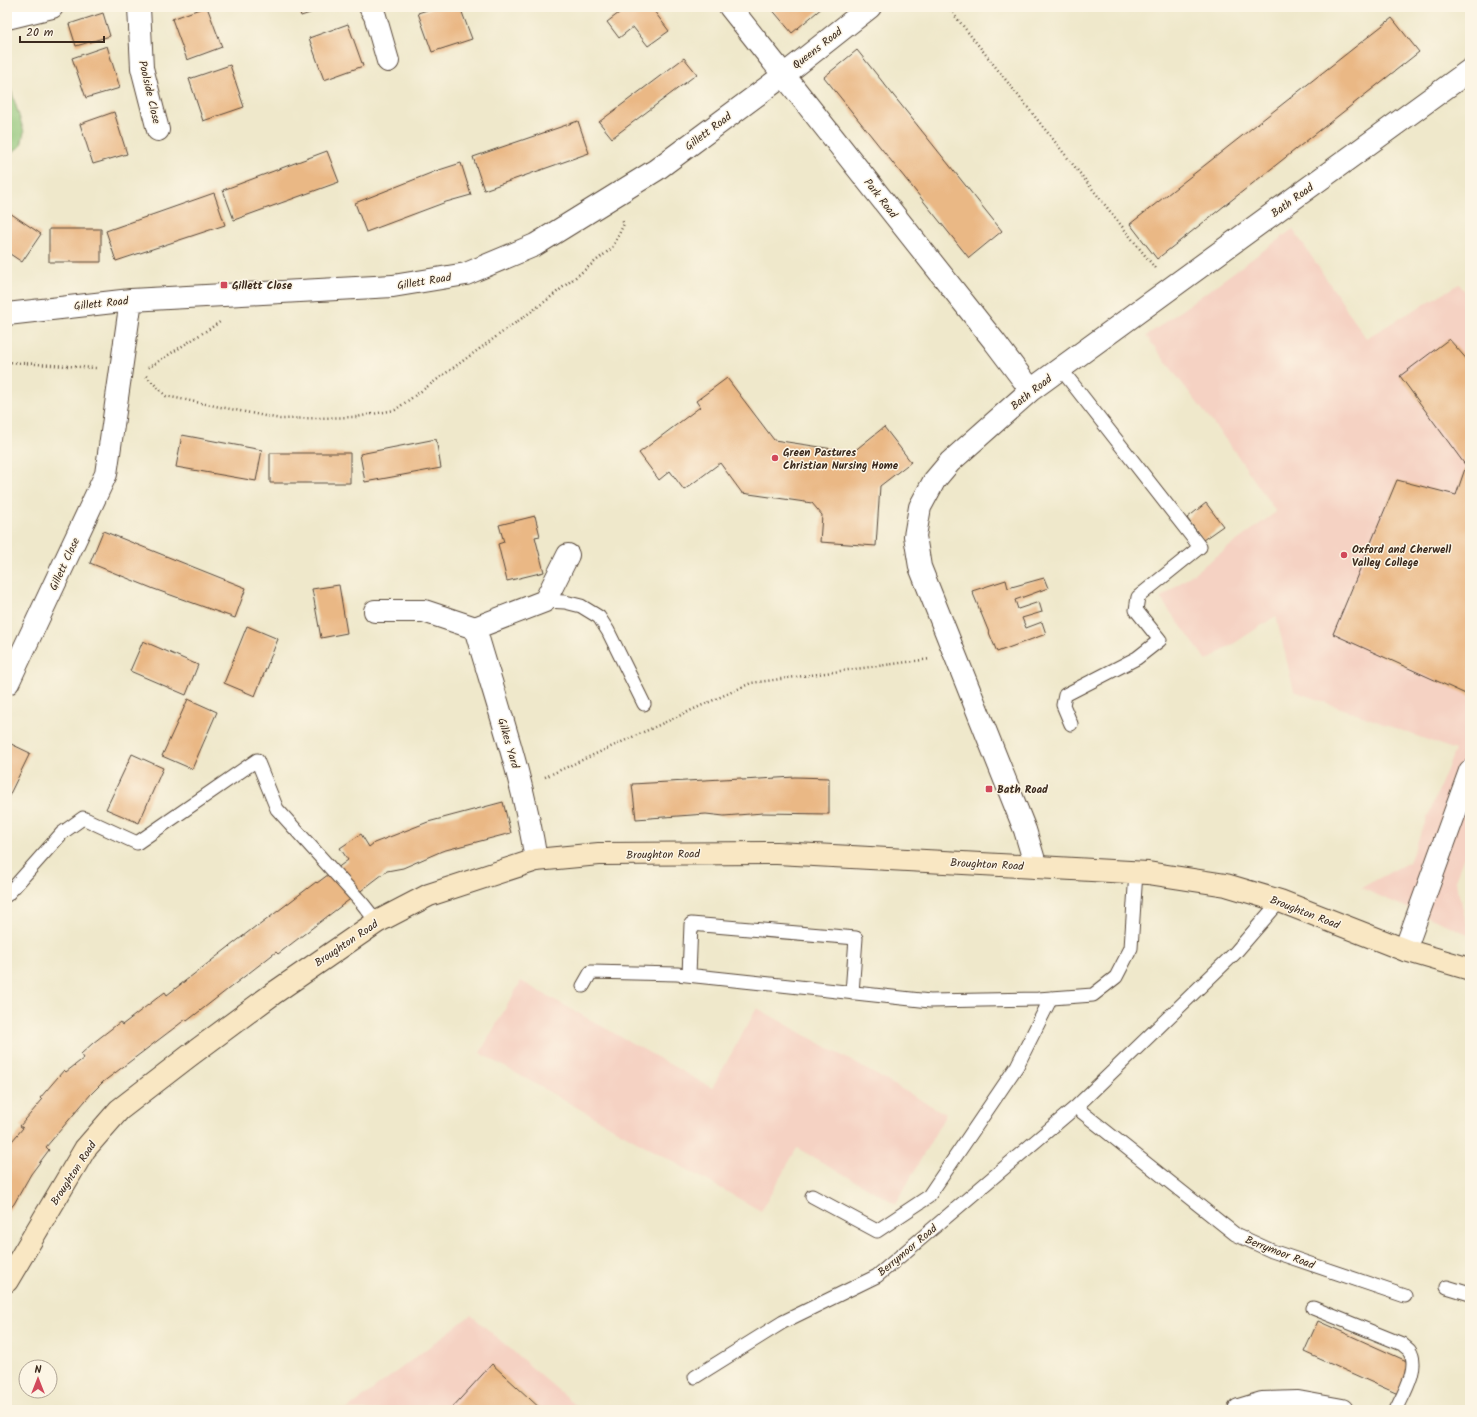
<svg xmlns="http://www.w3.org/2000/svg" width="1477" height="1417" viewBox="0 0 1477 1417" font-family="Kalam,sans-serif">
	<style>
		.built { fill: #f5d2c3 }
		.green { fill: #8fc578; stroke: #65784b }
		.building { fill: #eab885 }
		.lines { fill: none; stroke-linecap: round; stroke-linejoin: round }
		.service-casing { stroke: #564638; stroke-width: 15 }
		.minor-casing { stroke: #564638; stroke-width: 24 }
		.secondary-casing { stroke: #564638; stroke-width: 24 }
		.path { stroke: #564638; stroke-width: 2.5; stroke-dasharray: 1 3; stroke-linecap: butt }
		.service { stroke: #fff; stroke-width: 13 }
		.minor { stroke: #fff; stroke-width: 22 }
		.secondary { stroke: #f9e7c3; stroke-width: 22 }
		.poi-dot { fill: #d1495b; stroke: #fcf5e5; stroke-width: 1.5 }
		.labels { text-anchor: middle; stroke-width: 3; stroke-linejoin: round; paint-order: stroke }
		.street-label { font-size: 11px; fill: #3b2a1e; stroke: #fcf5e5 }
		.poi-label { font-size: 11px; font-weight: bold; fill: #3b2a1e; stroke: #fcf5e5; text-anchor: start }
	</style>
	<rect width="100%" height="100%" fill="#fcf5e5"/>
	<filter id="ink" filterUnits="userSpaceOnUse"><feTurbulence type="fractalNoise" baseFrequency=".025" numOctaves="2"/><feDisplacementMap in="SourceGraphic" scale="8" xChannelSelector="R" yChannelSelector="G"/><feConvolveMatrix kernelMatrix="1 2 1 2 8 2 1 2 1" color-interpolation-filters="sRGB"/></filter>
	<filter id="wash" filterUnits="userSpaceOnUse"><feTurbulence type="fractalNoise" baseFrequency=".012" numOctaves="4" result="noise"/><feDisplacementMap in="SourceGraphic" scale="16" xChannelSelector="R" yChannelSelector="G"/><feGaussianBlur stdDeviation="0.9" result="paint"/><feColorMatrix in="noise" values="0 0 0 0 0 0 0 0 0 0 0 0 0 0 0 0 0 1.4 0 .05"/><feComposite in="paint" operator="in"/></filter>
	<g filter="url(#wash)">
		<rect width="100%" height="100%" fill="#efe8cb"/>
		<path class="built" d="M1293 229 1366 338 1459 284 1470 298V841L1455 880 1470 935 1361 888 1409 862 1455 750 1294 691 1276 616 1207 661 1160 598 1276 512 1235 452 1146 336Z
			M521 981 712 1088 757 1008 946 1114 896 1204 797 1148 761 1211 480 1053Z
			M471 1315 581 1410H346Z"/>
		<path class="green" d="M7 77 24 132 21 146 12 152 7 154Z"/>
		<g id="blocks">
			<path class="building" d="M205 7H207L222 47 187 60 172 19Z
				M298 7H328L301 16Z
				M436 7H460L472 39 432 52 418 13Z
				M627 7H651L669 31 648 46 633 27 619 38 607 22Z
				M770 7H823L792 33Z
				M103 13 110 36 76 46 69 24Z
				M1392 18 1419 52 1157 259 1130 224Z
				M348 24 363 66 324 80 309 38Z
				M107 46 120 88 86 98 72 58Z
				M857 50 1002 231 969 258 824 77Z
				M684 58 697 74 612 138 599 122Z
				M230 65 244 107 203 121 189 79Z
				M114 112 127 154 93 164 80 124Z
				M578 121 589 153 484 190 473 157Z
				M327 151 339 182 234 220 223 190Z
				M461 163 471 195 446 202 366 232 355 203 436 171Z
				M214 193 225 225 116 261 106 231Z
				M7 211 41 234 22 262 7 252Z
				M49 229H101V262H49Z
				M1449 339 1470 363V696L1333 634 1397 480 1456 495 1466 466 1400 376Z
				M727 378 774 440 853 452 884 427 911 462 880 486 876 546 820 542 822 515 812 503 742 493 720 463 684 490 670 471 659 480 639 453 700 407 696 401Z
				M182 435 262 450 256 481 176 467Z
				M436 439 441 468 365 482 360 454Z
				M270 453H350V483H270Z
				M1206 503 1223 526 1203 540 1187 518Z
				M535 516 540 536 535 537 544 572 507 581 498 544 504 542 499 525Z
				M103 531 246 588 235 618 154 589 90 563Z
				M1044 578 1048 588 1015 600 1018 609 1039 602 1042 612 1022 618 1026 628 1042 622 1046 634 997 652 972 591 1006 580 1008 588Z
				M339 585 347 633 321 638 312 589Z
				M247 626 278 639 255 696 224 683Z
				M143 641 198 665 186 695 130 671Z
				M188 699 217 712 192 769 162 756Z
				M7 742 30 753 7 800Z
				M132 754 163 768 139 823 106 809Z
				M795 777 829 778V814L763 813 724 816 706 814 636 819 632 784 741 778 742 780Z
				M503 802 511 833 442 851 403 868 387 871 278 954 276 952 187 1021 186 1019 103 1082 91 1094 46 1147 49 1150 31 1174 14 1204 7 1212V1147L23 1128 20 1126 42 1100 40 1098 64 1070 66 1072 84 1058 81 1054 93 1043 120 1022 122 1025 165 992 167 995 256 926 257 927 316 882 317 883 348 860 340 848 361 834 369 847 374 843 428 822Z
				M1318 1321 1411 1363 1398 1394 1304 1352Z
				M492 1364 542 1410H450Z"/>
		</g>
	</g>
	<g filter="url(#ink)">
		<use href="#blocks" fill-opacity="0" stroke="#564638" stroke-width="1"/>
		<g class="lines">
			<g class="service-casing">
				<path id="service" d="M1061 369 1200 547 1138 597 1136 610 1160 640 1137 658 1065 695 1063 705 1071 724
					M545 601 565 602 581 606 599 617 608 631 644 704
					M7 895 62 833 83 818 137 843 257 760 277 809 362 903 377 922
					M689 975 691 924 856 938 852 993
					M583 986 591 972 677 974 930 1001 1038 999 1093 995 1116 977 1131 948 1136 872
					M1077 1106 1083 1113 1235 1234 1272 1251 1405 1296
					M812 1196 877 1231 928 1197 1017 1066 1051 998
					M1447 1287 1470 1294
					M1313 1308 1402 1344C1404 1346 1407 1348 1409 1350 1421 1366 1403 1395 1396 1410
					M695 1377 783 1322 877 1276 1077 1106 1235 953 1280 901"/>
			</g>
			<g class="minor-casing">
				<path id="minor" d="M139 7 142 68 158 130
					M370 7 375 16 388 61
					M730 7 994 341 1031 390
					M7 18 52 7
					M7 314 131 300 393 286 466 274 535 245 656 170 784 75 870 7
					M375 611H424L475 628C497 704 524 781 536 860
					M475 628 545 601 568 555
					M8 683 106 474 131 300
					M1036 867 1025 830 920 567 915 536 920 507 934 481 950 462 1031 390 1470 70
					M1405 950 1470 771
					M1239 1410 1262 1403 1298 1402 1342 1410"/>
			</g>
			<g class="secondary-casing">
				<path id="secondary" d="M7 1281 85 1149 119 1110 189 1056 274 993 377 922 429 895 536 860 599 854 777 853 1148 873 1226 885 1280 901 1405 950 1470 969"/>
			</g>
			<path class="path" d="M948 7 1155 268
				M7 362 96 368
				M148 368 220 322
				M146 376 166 396 280 419 356 417 395 410 547 300 612 248 624 224 622 220
				M545 777 751 683 930 659"/>
			<use href="#service" class="service"/>
			<use href="#minor" class="minor"/>
			<use href="#secondary" class="secondary"/>
		</g>
	</g>
	<g class="poi-dot">
		<rect x="220" y="281" width="8" height="8" rx="2"/>
		<circle cx="775" cy="458" r="4"/>
		<circle cx="1344" cy="555" r="4"/>
		<rect x="985" y="785" width="8" height="8" rx="2"/>
	</g>
	<g class="labels">
		<g class="street-label">
			<text transform="translate(817 48) rotate(-38)" y="4">Queens Road</text>
			<text transform="translate(150 92) rotate(77)" y="4">Poolside Close</text>
			<text transform="translate(708 131) rotate(-37)" y="4">Gillett Road</text>
			<text transform="translate(881 198) rotate(52)" y="4">Park Road</text>
			<text transform="translate(1292 200) rotate(-36)" y="4">Bath Road</text>
			<text transform="translate(424 281) rotate(-9)" y="4">Gillett Road</text>
			<text transform="translate(101 303) rotate(-6)" y="4">Gillett Road</text>
			<text transform="translate(1031 392) rotate(-38)" y="4">Bath Road</text>
			<text transform="translate(64 564) rotate(-65)" y="4">Gillett Close</text>
			<text transform="translate(509 743) rotate(74)" y="4">Gilkes Yard</text>
			<text transform="translate(663 854) rotate(-1)" y="4">Broughton Road</text>
			<text transform="translate(987 864) rotate(3)" y="4">Broughton Road</text>
			<text transform="translate(1305 912) rotate(21)" y="4">Broughton Road</text>
			<text transform="translate(346 943) rotate(-34)" y="4">Broughton Road</text>
			<text transform="translate(73 1173) rotate(-57)" y="4">Broughton Road</text>
			<text transform="translate(907 1250) rotate(-40)" y="4">Berrymoor Road</text>
			<text transform="translate(1280 1252) rotate(21)" y="4">Berrymoor Road</text>
		</g>
		<g class="poi-label">
			<text x="232" y="289">Gillett Close</text>
			<text x="783" y="456">Green Pastures<tspan x="783" dy="13">Christian Nursing Home</tspan></text>
			<text x="1352" y="553">Oxford and Cherwell<tspan x="1352" dy="13">Valley College</tspan></text>
			<text x="997" y="793">Bath Road</text>
		</g>
	</g>
	<rect width="1477" height="1417" fill="none" stroke="#fcf5e5" stroke-width="24"/>
	<g transform="translate(38 1379)"><circle r="19" fill="#fcf5e5" stroke="#afa495"/>
	<path d="M0-3L7 15L0 10L-7 15Z" fill="#d1495b"/>
	<text y="-6" font-size="11" font-weight="bold" text-anchor="middle" fill="#3b2a1e">N</text>
	</g>
	<path d="M20 36v6h84v-6" fill="none" stroke="#3b2a1e" stroke-width="2"/>
	<text x="26" y="36" font-size="12" fill="#3b2a1e" stroke="#fcf5e5" stroke-width="3" paint-order="stroke">20 m</text>
</svg>
